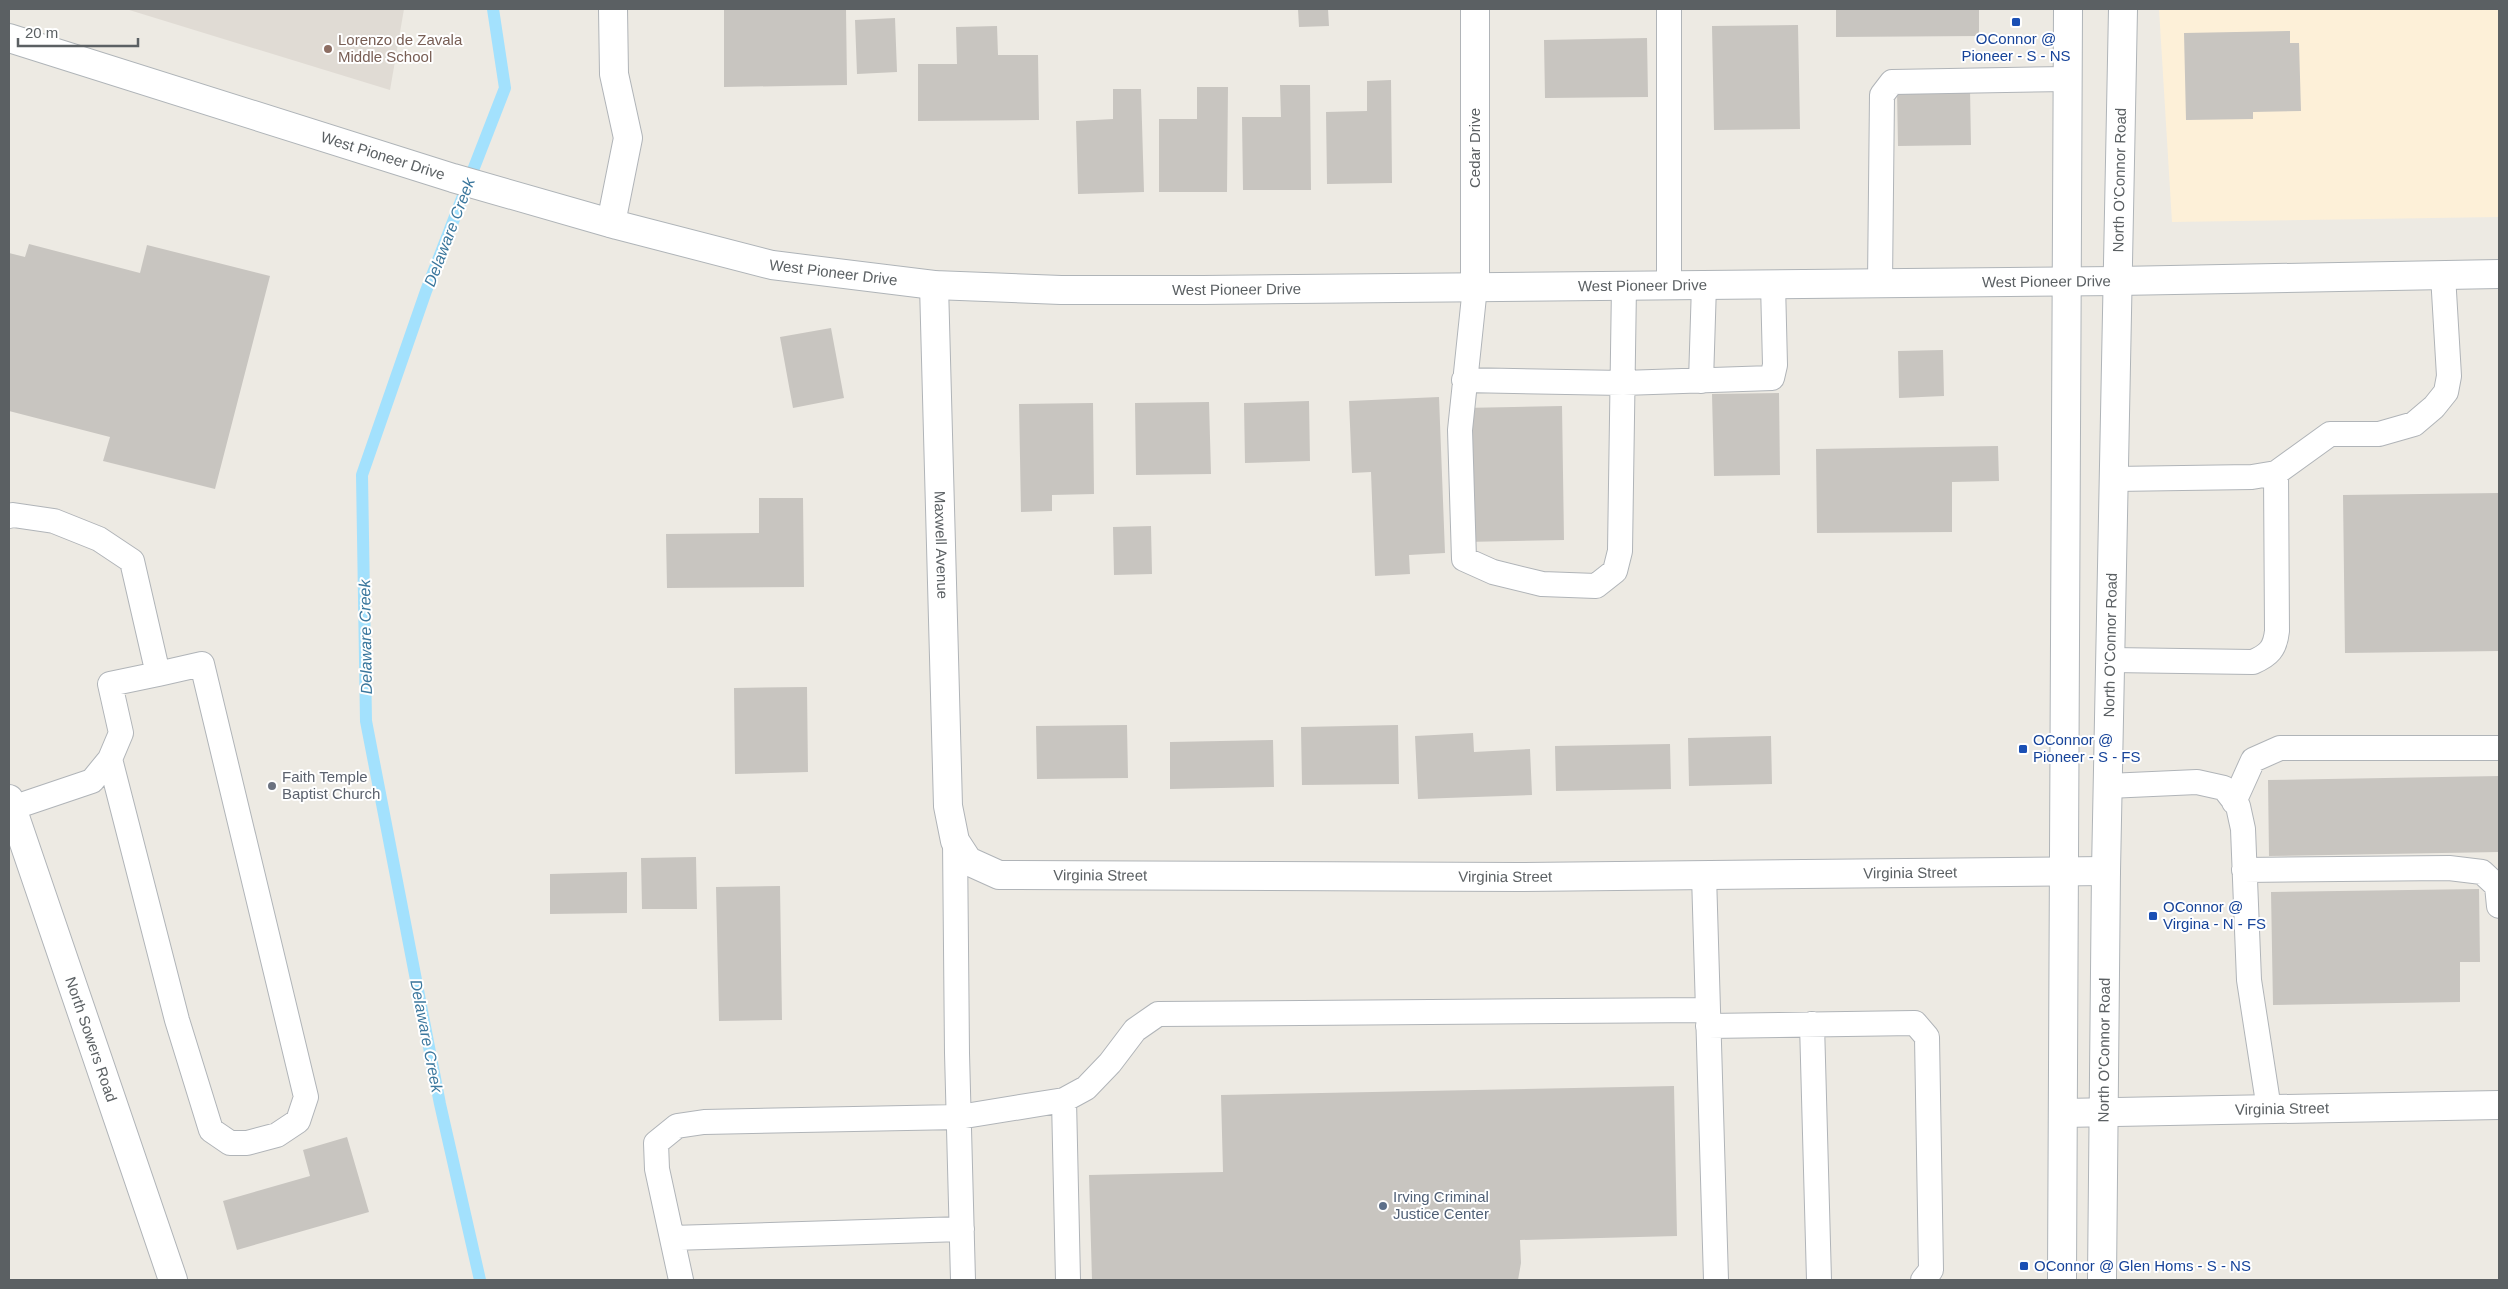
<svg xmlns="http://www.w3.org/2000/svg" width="2508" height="1289" viewBox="0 0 2508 1289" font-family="Helvetica,sans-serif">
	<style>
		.commercial { fill: #fdf0d8 }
		.education { fill: #e0dbd4 }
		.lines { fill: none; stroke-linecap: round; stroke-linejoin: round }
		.stream { stroke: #a3e1fd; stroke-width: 12 }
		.building { fill: #c8c5c0 }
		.service-casing { stroke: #b0b4b8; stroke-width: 26 }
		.minor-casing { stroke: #b0b4b8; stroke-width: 30 }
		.tertiary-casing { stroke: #b0b4b8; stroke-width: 30 }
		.secondary-casing { stroke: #afb4b8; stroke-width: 30 }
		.service { stroke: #fff; stroke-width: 24 }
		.minor { stroke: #fff; stroke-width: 28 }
		.tertiary { stroke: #fff; stroke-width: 28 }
		.secondary { stroke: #fff; stroke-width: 28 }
		.transit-dot { fill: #1a4fb4; stroke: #fff; stroke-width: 2 }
		.education-dot { fill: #8d6e63; stroke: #fff; stroke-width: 2 }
		.worship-dot { fill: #6b7280; stroke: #fff; stroke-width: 2 }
		.service-dot { fill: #5c6f8a; stroke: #fff; stroke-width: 2 }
		.labels { text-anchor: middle; stroke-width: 4; stroke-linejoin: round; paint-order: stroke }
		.transit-label { font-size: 15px; fill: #164399; stroke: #fff; text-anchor: start }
		.education-label { font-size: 15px; fill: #785e54; stroke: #fff; text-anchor: start }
		.street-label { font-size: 15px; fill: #5b6063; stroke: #fff }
		.worship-label { font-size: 15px; fill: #5b616d; stroke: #fff; text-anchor: start }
		.service-label { font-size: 15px; fill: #4e5e75; stroke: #fff; text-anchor: start }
		.water-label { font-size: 16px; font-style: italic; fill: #3b779d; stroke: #fff }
	</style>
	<rect width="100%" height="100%" fill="#edeae3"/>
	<path class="commercial" d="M2159 9H2499V217L2172 222Z"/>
	<path class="education" d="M126 9H404L390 90Z"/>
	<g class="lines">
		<path class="stream" d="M480 1280 440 1104 366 721 362 475 426 291 505 88 493 9"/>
	</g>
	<path class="building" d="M724 9H846L847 85 724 87Z
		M1298 9H1328L1329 26 1299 27Z
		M1836 9H1979V36L1836 37Z
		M895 18 897 72 857 74 855 20Z
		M1798 25 1800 129 1714 130 1712 26Z
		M997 26 998 55H1038L1039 120 918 121V64H957L956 27Z
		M2290 31V43H2299L2301 111 2253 112V119L2186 120 2184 33Z
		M1647 38 1648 97 1545 98 1544 40Z
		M1391 80 1392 183 1327 184 1326 112 1367 111V81Z
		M1280 85H1310L1311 190H1243L1242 117H1281Z
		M1197 87H1228L1227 192H1159V119H1197Z
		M1113 89H1141L1144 192 1078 194 1076 121 1113 119Z
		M1970 89 1971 145 1898 146 1897 90Z
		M29 244 140 273 147 245 270 276 215 489 103 461 110 437 9 411V253L25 257Z
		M831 328 844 398 793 408 780 337Z
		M1943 350 1944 396 1899 398 1898 351Z
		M1779 393 1780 475 1714 476 1712 394Z
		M1439 397 1445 553 1409 555 1410 574 1375 576 1371 472 1352 473 1349 401Z
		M1309 401 1310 461 1245 463 1244 403Z
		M1209 402 1211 474 1136 475 1135 403Z
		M1093 403 1094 494 1052 495V511L1021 512 1019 404Z
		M1562 406 1564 540 1464 542 1462 408Z
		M1998 446 1999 481 1952 482V532L1817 533 1816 449Z
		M2499 493V651L2345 653 2343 495Z
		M759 498H803L804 587 667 588 666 534 759 533Z
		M1151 526 1152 574 1114 575 1113 527Z
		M807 687 808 772 735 774 734 688Z
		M1127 725 1128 778 1037 779 1036 726Z
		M1398 725 1399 784 1302 785 1301 727Z
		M1473 733 1474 752 1530 749 1532 795 1418 799 1415 736Z
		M1771 736 1772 784 1689 786 1688 738Z
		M1273 740 1274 787 1170 789V742Z
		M1670 744 1671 789 1556 791 1555 746Z
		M2499 776V852L2269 856 2268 780Z
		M696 857 697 909H642L641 858Z
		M627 872V913L550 914V874Z
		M780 886 782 1020 719 1021 716 887Z
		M2479 889 2480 962H2460V1002L2273 1005 2271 892Z
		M1674 1086 1677 1236 1520 1240 1521 1263 1518 1280H1092L1089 1175 1223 1172 1221 1095Z
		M347 1137 369 1212 237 1250 223 1201 310 1176 303 1150Z"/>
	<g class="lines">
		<g class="service-casing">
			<path id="service" d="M1880 283 1882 95 1892 82 2068 79
				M1669 285V9
				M1475 287 1460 430 1464 559 1493 572 1542 584 1596 586 1615 571 1620 551 1624 286
				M1464 380 1623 383 1772 378 1775 365 1773 284
				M1701 381 1704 285
				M2114 479 2252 477 2276 473 2330 434H2379L2414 424 2434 407 2446 392 2449 376 2443 275
				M9 516 13 515 54 521 99 539 132 561 158 674 110 684 121 733 110 759 92 781 12 808
				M2111 660 2253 662C2269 655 2275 649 2277 631L2276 473
				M110 759 177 1020 211 1130 230 1143H247L277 1135 298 1121 306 1097 202 664 158 674
				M2108 786 2197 782 2224 788 2238 806 2243 829 2249 980 2269 1109
				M2234 802 2253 760 2280 748H2499
				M955 841 957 1053 963 1280
				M2244 870 2449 868 2482 872 2497 886 2499 906
				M1704 875 1716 1280
				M1812 1024 1819 1280
				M1708 1026 1915 1023 1927 1037 1931 1270 1923 1280
				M1064 1100 1068 1280
				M672 1238 962 1229
				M681 1280 657 1169 656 1143 677 1126 704 1122 959 1117 1064 1100 1086 1088 1110 1063 1135 1030 1158 1014 1708 1010"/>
		</g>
		<g class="minor-casing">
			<g id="minor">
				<path d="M611 223 628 138 614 74 613 9"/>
				<path id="s1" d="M934 285 948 806 955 841 968 861 999 875 1517 877 2106 871"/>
				<path d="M1475 287V9"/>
				<path id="s2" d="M2063 1113 2499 1105"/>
			</g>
		</g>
		<g class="tertiary-casing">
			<g id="tertiary">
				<path id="s3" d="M9 799 173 1280"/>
			</g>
		</g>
		<g class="secondary-casing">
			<g id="secondary">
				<path id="s4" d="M9 38 453 178 617 225 772 265 934 285 1061 290H1203L2118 281 2499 274"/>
				<path d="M2062 1280 2068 9"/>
				<path id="s5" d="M2102 1280 2106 871 2123 9"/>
			</g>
		</g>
		<use href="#service" class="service"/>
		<use href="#minor" class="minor"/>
		<use href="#tertiary" class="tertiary"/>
		<use href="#secondary" class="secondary"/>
	</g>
	<g class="transit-dot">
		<rect x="2011" y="17" width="10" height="10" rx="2.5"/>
		<rect x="2018" y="744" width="10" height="10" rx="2.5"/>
		<rect x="2148" y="911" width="10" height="10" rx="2.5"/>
		<rect x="2019" y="1261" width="10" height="10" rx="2.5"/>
	</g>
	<circle class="education-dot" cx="328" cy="49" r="5"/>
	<circle class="worship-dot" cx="272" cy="786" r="5"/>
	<circle class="service-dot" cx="1383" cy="1206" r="5"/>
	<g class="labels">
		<g class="transit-label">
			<text x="2016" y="44" text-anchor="middle">OConnor @<tspan x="2016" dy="17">Pioneer - S - NS</tspan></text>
			<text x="2033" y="745">OConnor @<tspan x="2033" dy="17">Pioneer - S - FS</tspan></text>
			<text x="2163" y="912">OConnor @<tspan x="2163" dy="17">Virgina - N - FS</tspan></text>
			<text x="2034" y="1271">OConnor @ Glen Homs - S - NS</text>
		</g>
		<g class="education-label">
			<text x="338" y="45">Lorenzo de Zavala<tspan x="338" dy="17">Middle School</tspan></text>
		</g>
		<g class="street-label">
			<text transform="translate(1475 148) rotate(-90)" y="5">Cedar Drive</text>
			<text dy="5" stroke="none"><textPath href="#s4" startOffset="392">West Pioneer Drive</textPath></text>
			<text dy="5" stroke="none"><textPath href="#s5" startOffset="1100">North O'Connor Road</textPath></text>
			<text dy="5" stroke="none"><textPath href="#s4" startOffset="858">West Pioneer Drive</textPath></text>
			<text dy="5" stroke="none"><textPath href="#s4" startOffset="2072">West Pioneer Drive</textPath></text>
			<text dy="5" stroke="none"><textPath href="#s4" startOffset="1668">West Pioneer Drive</textPath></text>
			<text dy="5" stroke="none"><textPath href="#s4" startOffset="1262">West Pioneer Drive</textPath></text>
			<text dy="5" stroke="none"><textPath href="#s1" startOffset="260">Maxwell Avenue</textPath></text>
			<text dy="5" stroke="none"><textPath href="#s5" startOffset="635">North O'Connor Road</textPath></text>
			<text dy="5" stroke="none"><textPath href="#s1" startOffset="1526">Virginia Street</textPath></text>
			<text dy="5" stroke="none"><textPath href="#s1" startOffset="716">Virginia Street</textPath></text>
			<text dy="5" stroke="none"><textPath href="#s1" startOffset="1121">Virginia Street</textPath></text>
			<text dy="5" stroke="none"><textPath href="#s3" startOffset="254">North Sowers Road</textPath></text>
			<text dy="5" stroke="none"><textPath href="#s5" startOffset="230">North O'Connor Road</textPath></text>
			<text dy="5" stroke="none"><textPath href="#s2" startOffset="219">Virginia Street</textPath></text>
		</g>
		<g class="worship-label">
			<text x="282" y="782">Faith Temple<tspan x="282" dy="17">Baptist Church</tspan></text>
		</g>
		<g class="service-label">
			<text x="1393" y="1202">Irving Criminal<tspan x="1393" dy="17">Justice Center</tspan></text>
		</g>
		<g class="water-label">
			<text transform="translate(449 232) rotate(-69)" y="6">Delaware Creek</text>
			<text transform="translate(365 637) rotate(-91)" y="6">Delaware Creek</text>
			<text transform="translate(427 1036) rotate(79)" y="6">Delaware Creek</text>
		</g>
	</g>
	<rect width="2508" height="1289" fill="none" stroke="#5b6063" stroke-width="20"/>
	<path d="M18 38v8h120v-8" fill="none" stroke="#5b6063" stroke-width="2.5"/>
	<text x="25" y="38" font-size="15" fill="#5b6063" stroke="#ffffff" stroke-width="4" paint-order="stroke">20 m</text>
</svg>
